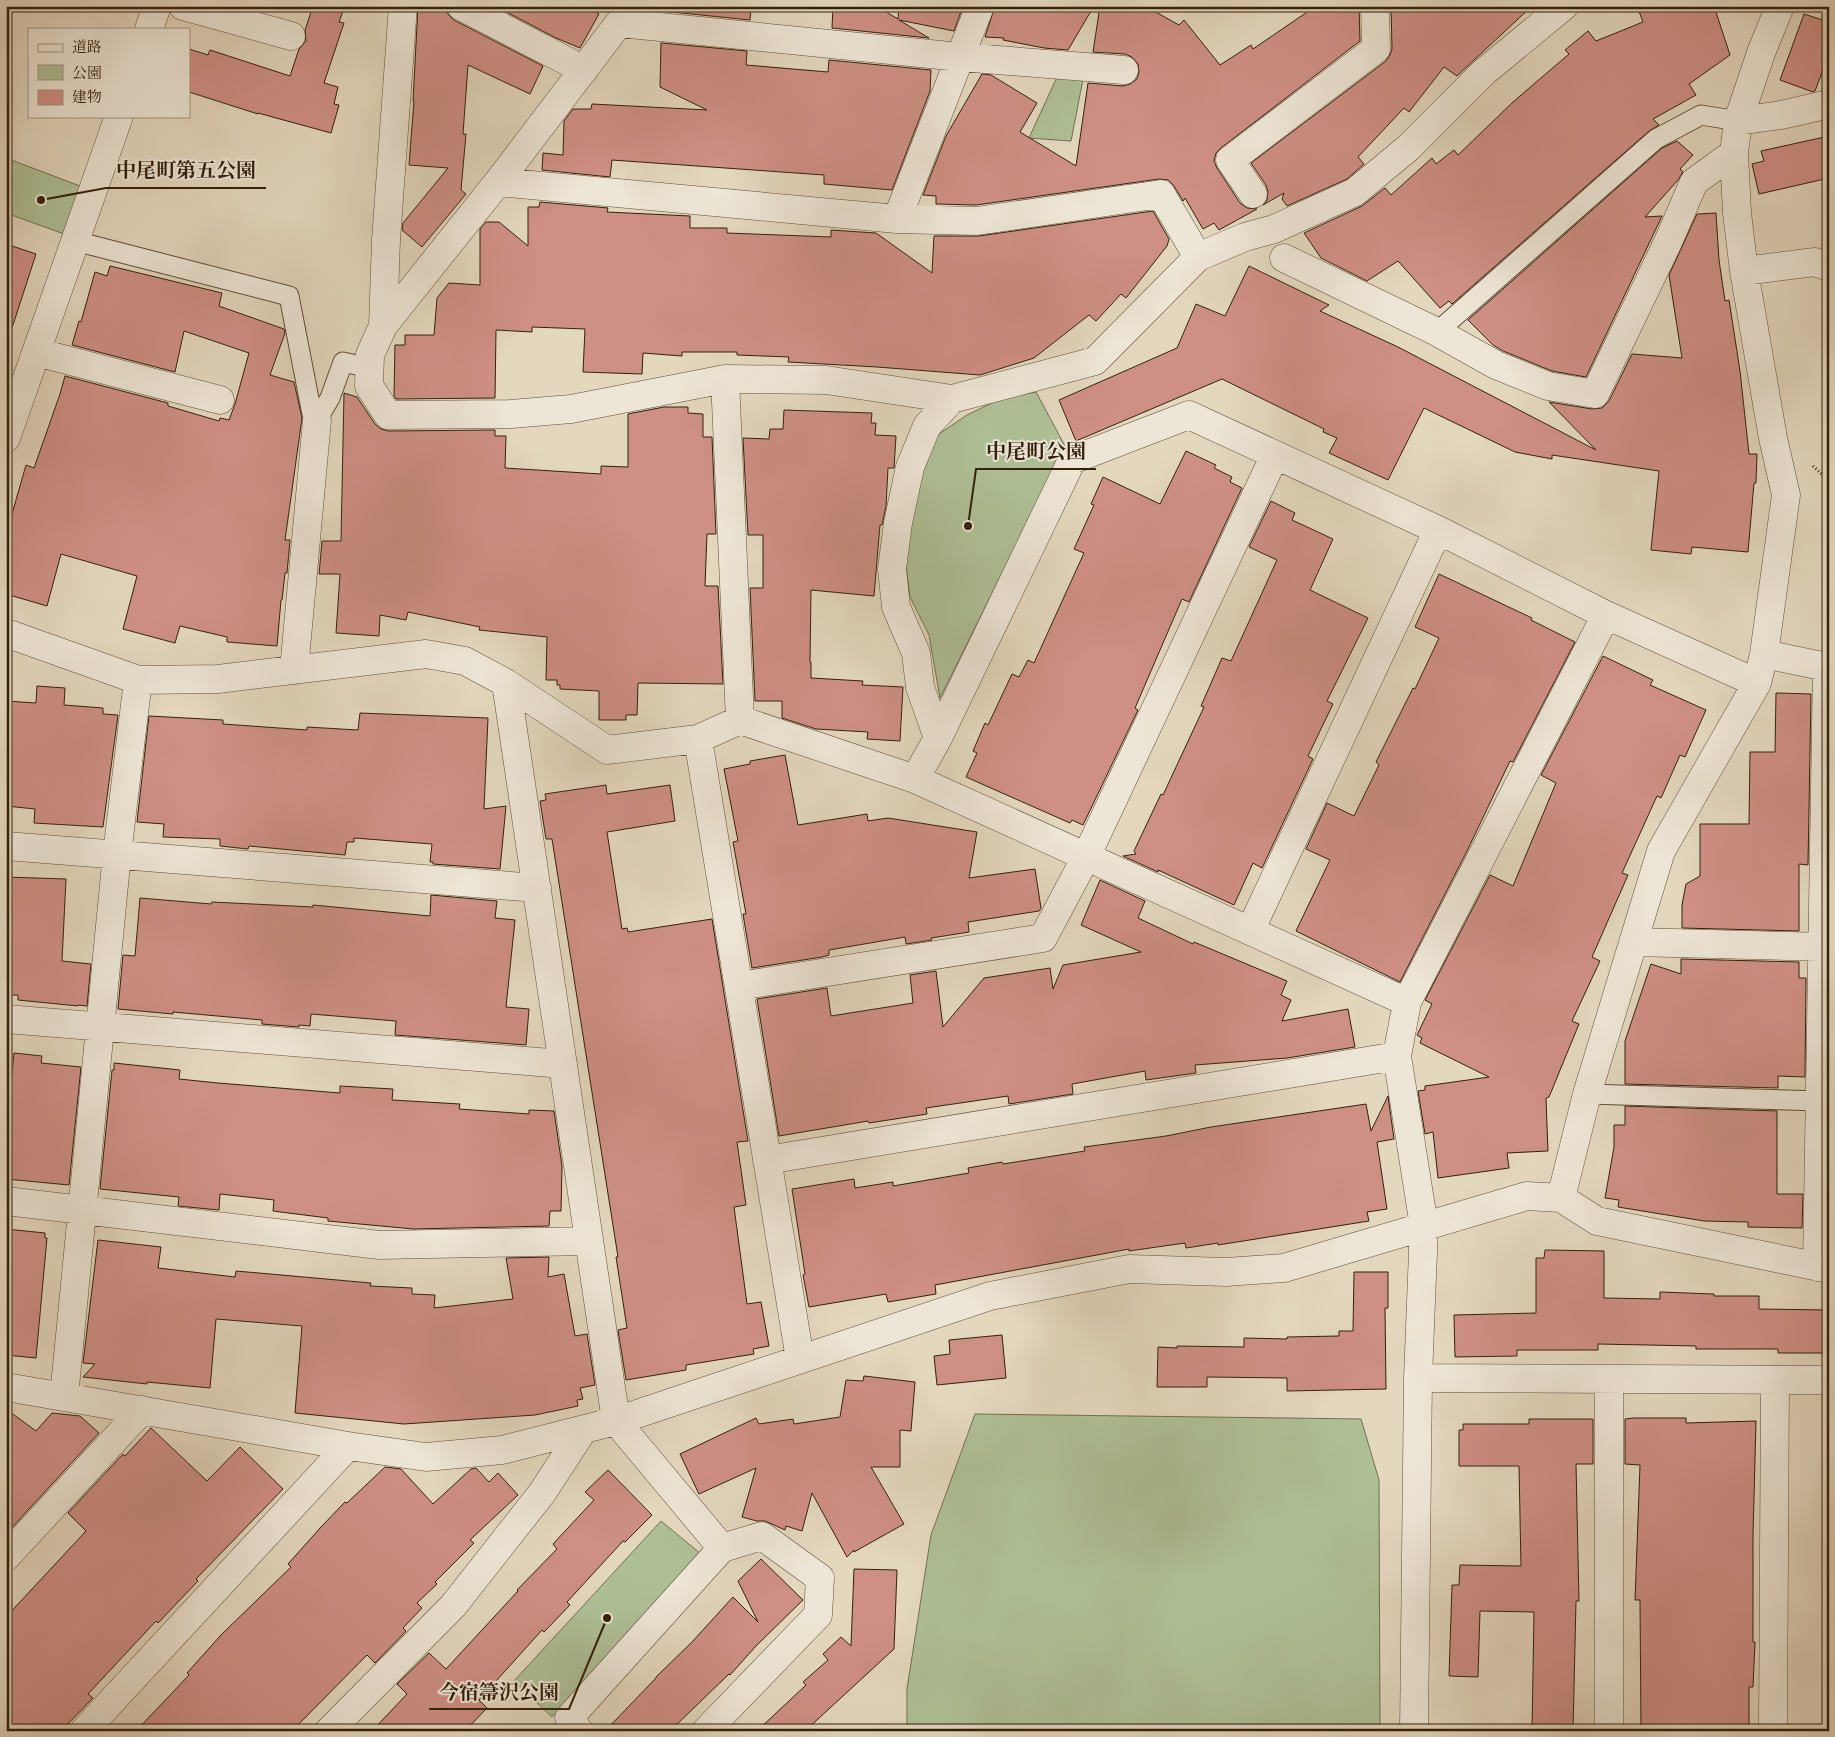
<svg xmlns="http://www.w3.org/2000/svg" width="1835" height="1737" viewBox="0 0 1835 1737" font-family="Alegreya,'Noto Serif JP',serif">
	<style>
		.green { fill: #aebf96; stroke: #707051 }
		.building { fill: #ce8f85; stroke: #33210c }
		.lines { fill: none; stroke-linecap: round; stroke-linejoin: round }
		.lane-casing { stroke: #5f4e38; stroke-width: 21 }
		.street-casing { stroke: #5f4e38; stroke-width: 29 }
		.path { stroke: #33210c; stroke-width: 3; stroke-dasharray: 1 2.5; stroke-linecap: butt }
		.lane { stroke: #ede5d5; stroke-width: 19 }
		.street { stroke: #ede5d5; stroke-width: 28 }
		.leader { fill: none; stroke: #33210c; stroke-width: 2 }
		.callout-dot { fill: #33210c; stroke: #ede5d5; stroke-width: 2 }
		.callout-label { font-size: 20px; text-anchor: middle; font-weight: bold; fill: #33210c; stroke: #ede5d5; stroke-width: 4; stroke-linejoin: round; paint-order: stroke }
	</style>
	<rect width="100%" height="100%" fill="#e3d7be"/>
	<filter id="stains"><feTurbulence type="fractalNoise" baseFrequency=".004" numOctaves="4"/><feColorMatrix values="0 0 0 0 .2 0 0 0 0 .09 0 0 0 0 .02 0 0 0 .5 -.17"/></filter>
	<radialGradient id="worn" r=".72"><stop offset=".6" stop-color="#630" stop-opacity="0"/><stop offset="1" stop-color="#630" stop-opacity=".3"/></radialGradient>
	<path class="green" d="M1057 77 1083 79 1071 141 1029 138Z
		M6 158 80 186 64 234 6 213Z
		M1036 392 1065 446 940 698 929 635 910 597 905 557 921 469 936 436 967 415 1004 397Z
		M975 1414 1361 1419 1379 1480 1380 1731H907V1689L931 1535Z
		M661 1521 701 1554 552 1717 514 1681Z"/>
	<path class="building" d="M313 6H345L339 22 344 23 324 83 338 87 334 104 339 105 331 133 258 113V114L189 92V49L208 55 210 50 290 76 299 49 306 41 305 30Z
		M418 6H445L448 14 454 20 543 66 530 94 468 65 463 134H466L461 190 466 194 422 247 402 230 403 223 448 168 409 165 414 101H413Z
		M495 6H584L599 14 580 48 556 38Z
		M662 6H751L750 20 662 11Z
		M833 6H876L898 19 899 6H963L954 31 899 20 929 38 832 28Z
		M995 6H1094L1068 50 1044 48 1003 40 1004 38 985 37Z
		M1100 6H1145L1179 25 1184 20 1220 65 1251 45 1253 49 1316 6H1359L1360 41 1221 148 1216 153 1214 161 1217 168 1240 203 1247 208 1257 209 1219 230 1214 223 1203 229 1185 198 1183 201 1174 186 1168 180 1159 179 976 205 936 204V196L923 195 946 136 982 74 991 75 1037 103 1020 132 1076 166 1088 83 1123 86 1130 84 1137 79 1139 72 1138 64 1132 57 1125 54 1093 52Z
		M1391 6H1532L1457 76 1444 67 1409 112 1404 108 1358 157 1364 164 1347 179 1287 206 1282 199 1284 193 1263 205 1267 200 1268 192 1266 185 1251 163 1386 61 1390 55 1392 49Z
		M1637 6H1714L1730 55 1689 84 1696 95 1653 119 1659 125 1649 131 1452 304 1449 301 1440 308 1398 261 1367 281 1321 258 1304 233 1362 206 1385 188 1391 195 1432 158 1436 164 1454 150 1458 155 1513 102 1569 54 1565 50 1588 31 1596 41 1643 22Z
		M1804 14 1829 22V54L1815 91 1813 92 1780 80Z
		M661 43 747 51 746 65 828 72 829 60 931 70 930 91 892 190 824 184V175L612 160 610 177 542 170 543 153 563 155 564 121 573 109H591L592 104 707 110 660 87Z
		M1829 136V178L1759 194 1752 164 1764 161 1761 151Z
		M1677 141 1693 155 1680 169 1683 172 1678 180 1645 217 1662 216 1586 377 1552 371 1503 351 1493 345 1468 320 1662 148Z
		M540 202 608 208 607 212 690 216V228H727V233L831 237V230L876 233 932 273 934 236H979L1153 211 1169 239 1167 246 1126 298 1121 294 1096 321 1089 315 1034 358 980 375 877 367 788 362 789 357 737 355V352H682V356L643 353 642 374 583 372 585 329 532 327V332L496 330 495 398 396 399 394 396 395 345H405V335H434L437 298 449 283 480 285V229L486 222H499L528 246V207H539Z
		M1716 213 1719 260 1725 301 1729 300 1740 371 1749 454H1757L1756 483H1754L1748 552 1692 547 1691 554 1651 550 1659 471 1552 455V459L1515 452 1424 408 1388 480 1329 453 1337 438 1323 432 1324 429 1222 379 1076 441 1059 400 1177 348 1196 304 1225 316 1249 266 1329 305 1320 311 1398 347 1596 450 1549 402 1592 409 1602 408 1609 401 1632 354 1682 358 1669 275 1697 214Z
		M6 244 36 254 12 328 6 327Z
		M110 266 222 293 219 306 284 329 285 333 270 375 294 382 302 418 285 540H290L287 573H285L282 600H281L277 646 227 642V637L180 626 175 643 123 629 137 576 61 554 47 606 6 594V535L26 465 34 468 60 394 65 376 168 403V406L219 421 220 418 229 420 235 404 249 353 184 331 175 372 72 345 79 321 81 322 95 272 107 276Z
		M344 393 357 397 375 424 381 429 388 431 495 430V436H506L505 468 601 474V466L628 467V414L664 407H688V413L703 414V437H712L716 534H707L705 586H718L723 684 638 683 637 715H626V720H599V691L560 689V685H557V680H546L547 637 479 630 480 627 408 612 406 620 380 615 379 636 336 633 340 574H319L322 541H341Z
		M784 410 872 413 871 423H876L875 435 896 436 894 468H888L886 506 882 525H880L874 596 811 590 810 662H811V678L863 681 862 685 903 687 900 741 867 739 868 732 816 729 782 718V701H755L750 588H763V535H748L743 438 769 439 770 429H783Z
		M1186 451 1216 465 1214 468 1232 477 1230 482 1242 488 1189 602 1182 599 1135 708 1138 710 1083 825 1072 820 1070 823 966 777 977 753 973 751 985 723 988 725 1012 674 1019 677 1028 660 1034 663 1084 553 1074 549 1094 505 1091 504 1103 477 1160 504Z
		M1271 501 1295 513 1292 520 1333 539 1310 590 1368 618 1327 701 1333 704 1308 756 1313 759 1262 868 1253 863 1234 905 1158 870V872L1123 856 1136 854 1134 851 1161 794 1163 795 1204 707 1201 706 1222 658 1231 661 1277 560 1249 547Z
		M1439 574 1532 618 1531 620 1575 642 1513 762 1510 761 1466 853 1400 982 1296 931 1330 860 1306 849 1327 803 1354 816 1379 765 1376 762 1413 688 1415 689 1439 638 1415 627Z
		M1603 656 1653 680 1650 685 1706 710 1685 757 1680 755 1661 798 1657 796 1622 873 1628 875 1592 957 1600 961 1572 1021 1579 1024 1549 1097 1546 1098 1548 1151 1507 1153 1509 1168 1438 1178 1433 1132 1425 1134 1418 1091 1425 1090V1086L1489 1077 1420 1043 1422 1038 1417 1035 1432 1004 1425 1000 1490 875 1513 886 1556 783 1541 775Z
		M37 686 65 688 64 705 103 708V714L118 715 103 827 34 823 35 809 6 806V701L36 703Z
		M1776 693 1811 694 1808 865 1799 864V931L1682 928V905L1686 884 1700 876V824H1749L1750 752H1775Z
		M360 713 488 718 484 809 506 806 500 869 433 864V862H430L432 844 354 838V842H347L345 855 249 846 248 849 220 846V839L163 837 164 824 137 822 149 716 223 720V724L307 730V727L358 730Z
		M785 755 798 825 867 814 868 821 888 818 977 832 969 878 1035 869 1041 908 1039 911 968 922 969 932 931 938 932 940 906 944 905 937 829 950V955L822 957 752 968 743 914H746L733 842 738 841 724 769 750 764V761Z
		M606 785 607 794 670 785 675 821 607 832 622 929 627 928 628 932 712 919 748 1141 737 1142 746 1205 734 1207 747 1304 761 1302 769 1346 753 1349 754 1354 686 1365V1370L626 1380 618 1330 627 1328 616 1257H618L552 839H546L540 801 546 800 545 794Z
		M6 877 66 879 62 961 91 964 87 1006 78 1005V1006L18 1000V995H6Z
		M1100 880 1145 901 1138 918 1193 944 1194 942 1287 981 1281 995 1291 1000 1282 1021 1348 1009 1355 1047 1287 1058 1195 1065 1196 1073 1146 1080 1145 1071 1072 1084 1073 1094 1009 1104 1008 1096 926 1108 927 1114 869 1123 868 1121 779 1136 757 999 827 988 831 1016 913 1003 910 975 936 971 943 1027 984 978 1050 968 1053 989 1063 965 1141 952 1081 925Z
		M431 895 497 901 495 918 515 920 506 1007 529 1009 526 1045 395 1035 396 1021 311 1014 310 1026 299 1025V1027L262 1024V1020L173 1012V1014L118 1009 123 955 135 956 140 898 211 904 212 902 313 907V905L430 916Z
		M1681 959 1799 962V978H1806L1805 1077 1778 1076V1088L1625 1084V1041L1651 964 1681 974Z
		M14 1053 42 1056 41 1063 81 1067 69 1185 6 1179V1131Z
		M114 1063 180 1070 179 1079 218 1083 340 1093V1086L393 1089 392 1100 460 1104 459 1109 529 1114V1110L554 1111 562 1166 561 1211H550L549 1226 413 1229 328 1221V1218L273 1211 274 1200 220 1194 219 1210 178 1206 179 1197 100 1189 112 1070H114Z
		M1388 1096 1394 1139 1377 1142 1387 1209 1367 1212 1369 1221 1218 1245V1243L1186 1248 1185 1243 1129 1251V1249L935 1285 936 1294 888 1302 886 1294 809 1307 803 1275 805 1274 792 1189 854 1179 855 1188 893 1182V1186L969 1173 968 1168 1002 1162 1003 1164 1085 1151 1084 1147 1166 1136 1211 1127 1366 1104 1371 1131Z
		M1625 1106 1777 1111V1194H1803L1802 1228 1748 1227V1222L1704 1221 1618 1207 1619 1200 1605 1198 1614 1147V1125H1625Z
		M6 1229 45 1233V1238H47L36 1358 6 1355Z
		M98 1240 161 1247 158 1268 235 1277 236 1271 371 1283 370 1286 412 1288V1294L435 1295 434 1308 513 1299 506 1258 549 1257 548 1277 564 1274 575 1336 587 1334 595 1385 580 1388 583 1399 577 1400 578 1406 535 1415 404 1424 295 1413 302 1326 216 1319 210 1388 147 1382V1384L83 1377 95 1364 83 1363Z
		M1545 1250 1604 1251V1298L1660 1299V1292L1714 1294V1296H1759V1309L1828 1310V1353H1778V1349H1696V1346L1598 1344V1350H1517V1356L1455 1357 1454 1315 1536 1313V1258H1544Z
		M1354 1272H1388V1308H1385L1386 1389 1287 1391V1378L1207 1377V1387H1157L1158 1347 1177 1348V1346L1244 1347V1338L1287 1339V1337L1339 1336V1331H1353Z
		M1002 1335 1006 1378 937 1385 934 1356 950 1354 949 1340Z
		M864 1376 915 1382 911 1431 900 1430V1467H871L904 1524 854 1552V1550L847 1557 812 1493 802 1531 786 1526 785 1530 765 1521H757L742 1517 756 1468 699 1494 680 1454 756 1418 759 1424 793 1419 794 1424 840 1417 846 1380 863 1381Z
		M6 1409 36 1431 52 1413 80 1416 99 1433 6 1534Z
		M1633 1418H1686V1423L1756 1421 1753 1535V1642H1755L1753 1687H1749V1731H1641L1640 1600H1635L1640 1465 1625 1464V1419Z
		M1529 1419H1593V1464H1576L1579 1601H1576L1573 1731H1532L1534 1612 1480 1611 1478 1677 1449 1676 1452 1585H1459L1460 1565 1521 1566 1519 1466H1459V1430H1463V1424H1529Z
		M151 1428 207 1481 240 1447 283 1489 196 1579 198 1581 158 1623 156 1621 88 1694 93 1698 61 1731H6V1617L86 1531 68 1513 123 1454 125 1456Z
		M385 1467 401 1469 433 1504 471 1469 476 1468 489 1482 498 1473 518 1495 470 1540 474 1543 435 1582 437 1584 417 1603 422 1608 403 1628 406 1631 375 1663 367 1655 292 1731H136L189 1675 187 1673 221 1635 291 1567 288 1564 321 1527 345 1502 347 1503Z
		M608 1470 652 1515 625 1542 623 1541 567 1602 570 1605 544 1632 542 1630 479 1700 487 1708 465 1731H372L407 1694 397 1684 429 1653 446 1669 518 1591 517 1590 557 1549 553 1544 594 1500 585 1492Z
		M761 1559 803 1600 756 1646 730 1675 729 1674 670 1731H605L656 1678V1677L692 1642 733 1597 758 1622 738 1581Z
		M854 1569 897 1570 894 1649 805 1731H757L806 1685 803 1682 828 1660 823 1654 841 1637 851 1646Z"/>
	<g class="lines">
		<g class="lane-casing">
			<path id="lane" d="M75 241 289 296 312 414 317 420 330 398 343 362 370 368
				M1437 332 1656 139 1701 115 1738 121
				M1587 1094 1820 1101"/>
		</g>
		<g class="street-casing">
			<path id="street" d="M183 6 291 36
				M461 6 584 70
				M632 6 498 182 383 326 370 355 369 386 388 415 511 414 571 409 725 379 826 380 952 399 1095 361 1198 257 1245 237 1274 229 1355 192 1408 148 1484 72 1564 6
				M620 23 960 57 1124 70
				M149 29 157 6
				M1738 121 1781 115 1829 104
				M498 182 897 219 977 221 1161 194 1198 257
				M1253 194 1230 160 1376 49 1375 6
				M897 219 980 6
				M1284 258 1437 332 1496 365 1548 386 1595 394 1668 242 1694 182 1734 153
				M1744 271 1815 262 1829 267
				M383 326 386 240 403 6
				M36 352 220 400
				M725 379 740 720
				M6 438 119 116
				M6 633 138 680 218 679 426 654 465 661 506 683 607 750 698 739 740 720 915 779 1407 1002
				M1764 654 1827 667 1817 1267
				M294 670 317 420
				M506 683 616 1421 722 1548
				M938 738 920 687 916 653 896 607 892 569 898 523 910 467 927 426 952 399
				M698 739 800 1359
				M915 779 938 738 1072 460 1189 415 1438 530 1606 615 1757 683
				M6 846 537 888
				M1250 931 1438 530
				M1633 942 1829 947
				M739 986 1043 938 1086 857 1275 455
				M6 1019 563 1064
				M767 1160 1397 1056
				M1561 1198 1587 1094 1661 851 1757 683 1764 654 1786 495 1773 438 1744 271 1737 213 1734 153 1738 121 1761 53 1780 6
				M6 1201 379 1245 589 1241
				M1418 1378 1829 1380
				M1609 1379V1731
				M6 1387 348 1446 426 1457 502 1450 616 1421 990 1296 1129 1269 1226 1272 1284 1268 1527 1196 1561 1198 1597 1221 1829 1269
				M64 1397 117 854 138 680
				M6 1557 142 1410
				M84 1731 348 1446
				M329 1731 453 1606 542 1493 583 1430
				M579 1731 569 1718 722 1548 762 1536 820 1578 818 1615 706 1731
				M1414 1731 1418 1378 1424 1226 1397 1056 1407 1002 1606 615
				M1773 1731 1775 1380"/>
		</g>
		<path class="path" d="M1813 466 1829 481"/>
		<use href="#lane" class="lane"/>
		<use href="#street" class="street"/>
	</g>
	<path class="leader" d="M41 200L106 188H266M968 526L976 469H1096M607 1618L569 1709H429"/>
	<g class="callout-dot">
		<circle cx="41" cy="200" r="5"/>
		<circle cx="968" cy="526" r="5"/>
		<circle cx="607" cy="1618" r="5"/>
	</g>
	<g class="callout-label">
		<text x="186" y="177">中尾町第五公園</text>
		<text x="1036" y="458">中尾町公園</text>
		<text x="499" y="1699">今宿箒沢公園</text>
	</g>
	<rect width="1835" height="1737" fill="none" stroke="#e3d7be" stroke-width="25"/>
	<rect x="8" y="8" width="1820" height="1722" fill="none" stroke="#33210c" stroke-width="2.5"/>
	<rect x="12" y="12" width="1810" height="1712" fill="none" stroke="#33210c"/>
	<rect x="28" y="28" width="162" height="90" fill="#ede5d5" stroke="#a39785"/>
	<rect x="38" y="44" width="25" height="8" fill="#ede5d5" stroke="#a39785"/>
	<text x="72" y="52" font-size="15" fill="#33210c">道路</text>
	<rect x="38" y="65" width="25" height="15" fill="#aebf96" stroke="#a39785"/>
	<text x="72" y="78" font-size="15" fill="#33210c">公園</text>
	<rect x="38" y="90" width="25" height="15" fill="#ce8f85" stroke="#a39785"/>
	<text x="72" y="102" font-size="15" fill="#33210c">建物</text>
	<rect width="100%" height="100%" filter="url(#stains)"/>
	<rect width="100%" height="100%" fill="url(#worn)"/>
</svg>
